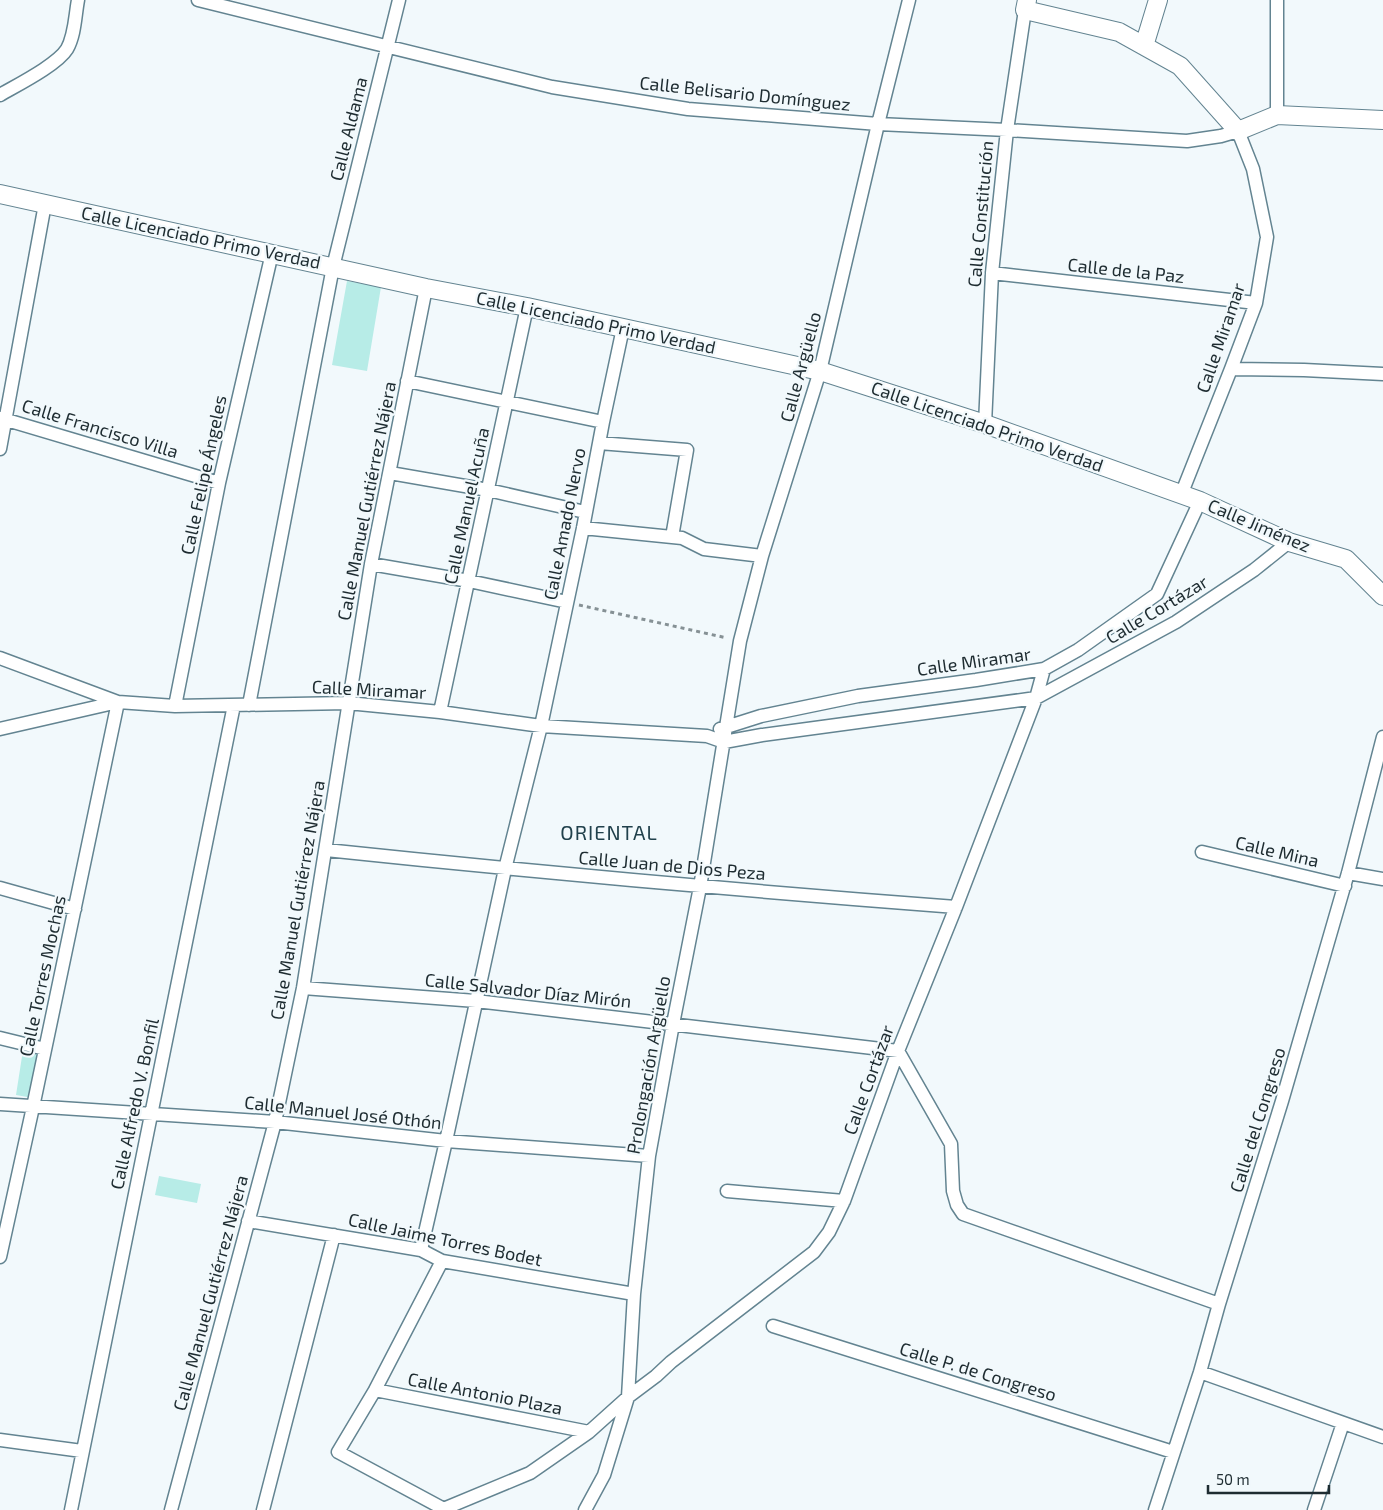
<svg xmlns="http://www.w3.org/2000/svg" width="1383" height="1510" viewBox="0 0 1383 1510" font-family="'Exo 2',sans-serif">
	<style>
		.building { fill: #b7ece7 }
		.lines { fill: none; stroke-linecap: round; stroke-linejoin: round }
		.street-casing { stroke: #638491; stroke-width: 15 }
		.secondary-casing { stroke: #638491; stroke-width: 20 }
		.path { stroke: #869195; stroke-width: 3; stroke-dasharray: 4 4; stroke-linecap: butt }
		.street { stroke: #fff; stroke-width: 12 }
		.secondary { stroke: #fff; stroke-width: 18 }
		.labels { text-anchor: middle; stroke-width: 4.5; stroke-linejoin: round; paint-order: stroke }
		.street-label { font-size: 18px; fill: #1e2c31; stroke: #f2f9fc }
		.quarter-label { font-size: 20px; letter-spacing: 1px; fill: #21414c; stroke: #f2f9fc }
	</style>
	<rect width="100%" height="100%" fill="#f2f9fc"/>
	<path class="building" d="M347 281 381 287 367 371 332 365Z
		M23 1050 40 1053 33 1098 16 1095Z
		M159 1176 201 1184 197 1203 155 1195Z"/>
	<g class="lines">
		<g class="street-casing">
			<path id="street" d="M198 0 552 87 688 109 878 124 1007 130 1187 141 1221 136 1238 131 1253 169 1267 237 1256 303 1231 369 1181 495
				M1277 0V115
				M0 95C17 85 57 65 67 49 75 35 75 16 78 0
				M992 273 1256 303
				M1231 369 1304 370 1383 374
				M407 381 603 422
				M0 418 219 483
				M985 424 992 273 1007 130 1025 10
				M599 443 687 450 672 537
				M0 449 45 204
				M390 473 488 490 585 512
				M583 528 682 538 704 549 762 556
				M371 564 469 581 567 602
				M0 658 118 702 33 1107 0 1257
				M249 705 333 267 399 0
				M175 706 219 483 272 253
				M440 712 527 307
				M0 729 118 702 175 706 348 703 440 712 541 726 707 736 724 742 762 735 1036 698 1176 622 1254 570 1289 542
				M720 729 761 716 858 696 976 680 1044 669 1078 650 1157 594 1200 501
				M326 850C535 872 745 891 956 907
				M1202 852 1345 886
				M1348 873 1383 879
				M0 888 75 909
				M303 988 476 1001 898 1051 951 1144 953 1191 957 1205 963 1214 1219 1304
				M0 1038 45 1049
				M0 1104 275 1122 446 1141 649 1156
				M727 1191 844 1201
				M248 1221 421 1250 442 1261 634 1294
				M421 1250 446 1141 505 869 541 726 583 528 603 422 623 328
				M442 1261 375 1390 338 1452 444 1509
				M773 1326 1173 1452
				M1200 1372 1383 1437
				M375 1390 589 1432
				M0 1440 82 1451
				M71 1510 234 705
				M171 1510 275 1122 303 988 371 564 426 288
				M263 1510 334 1235
				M441 1510 530 1473 589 1432 628 1397 656 1376 671 1362 814 1252 829 1232 844 1201 898 1051 956 907 1036 698 1044 669
				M585 1510 604 1475 628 1397 634 1294 649 1156 673 1024 700 887 740 641 762 556 820 371 878 124 909 0
				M1155 1510 1200 1372 1219 1304 1282 1101 1348 873 1383 737
				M1314 1510 1343 1423"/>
		</g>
		<g class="secondary-casing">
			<path id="secondary" d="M1027 0 1025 10 1119 32 1180 66 1238 131 1277 115 1383 120
				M1144 46 1158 0
				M0 194 426 288 527 307 820 371 985 424 1200 501 1289 542 1346 559 1383 596"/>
		</g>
		<path class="path" d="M579 605 727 638"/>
		<use href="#street" class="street"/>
		<use href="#secondary" class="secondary"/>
	</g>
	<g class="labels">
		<g class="street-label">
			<text transform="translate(745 94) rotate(6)" y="6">Calle Belisario Domínguez</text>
			<text transform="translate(349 129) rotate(-76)" y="6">Calle Aldama</text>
			<text transform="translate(981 214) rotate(-85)" y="6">Calle Constitución</text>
			<text transform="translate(201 238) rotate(12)" y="6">Calle Licenciado Primo Verdad</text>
			<text transform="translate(1126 271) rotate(6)" y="6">Calle de la Paz</text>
			<text transform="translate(596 323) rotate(12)" y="6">Calle Licenciado Primo Verdad</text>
			<text transform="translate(1221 338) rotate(-71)" y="6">Calle Miramar</text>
			<text transform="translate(801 367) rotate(-75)" y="6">Calle Argüello</text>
			<text transform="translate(987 427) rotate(19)" y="6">Calle Licenciado Primo Verdad</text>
			<text transform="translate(100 429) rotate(17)" y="6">Calle Francisco Villa</text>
			<text transform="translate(204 475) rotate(-78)" y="6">Calle Felipe Ángeles</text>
			<text transform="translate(367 501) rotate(-79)" y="6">Calle Manuel Gutiérrez Nájera</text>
			<text transform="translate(467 506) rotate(-78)" y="6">Calle Manuel Acuña</text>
			<text transform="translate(565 524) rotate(-79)" y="6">Calle Amado Nervo</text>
			<text transform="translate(1259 526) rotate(23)" y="6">Calle Jiménez</text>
			<text transform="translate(1157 610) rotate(-31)" y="6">Calle Cortázar</text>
			<text transform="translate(974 662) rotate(-8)" y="6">Calle Miramar</text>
			<text transform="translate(369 690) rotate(3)" y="6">Calle Miramar</text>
			<text transform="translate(1277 852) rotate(13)" y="6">Calle Mina</text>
			<text transform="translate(672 866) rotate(5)" y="6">Calle Juan de Dios Peza</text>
			<text transform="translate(298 900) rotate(-80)" y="6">Calle Manuel Gutiérrez Nájera</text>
			<text transform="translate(43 976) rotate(-78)" y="6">Calle Torres Mochas</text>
			<text transform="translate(528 991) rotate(6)" y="6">Calle Salvador Díaz Mirón</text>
			<text transform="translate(649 1065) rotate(-80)" y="6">Prolongación Argüello</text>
			<text transform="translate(869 1080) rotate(-70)" y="6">Calle Cortázar</text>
			<text transform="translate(135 1104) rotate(-78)" y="6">Calle Alfredo V. Bonfil</text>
			<text transform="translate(343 1113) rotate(6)" y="6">Calle Manuel José Othón</text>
			<text transform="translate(1258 1120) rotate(-73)" y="6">Calle del Congreso</text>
			<text transform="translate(445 1240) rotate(12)" y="6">Calle Jaime Torres Bodet</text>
			<text transform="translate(211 1293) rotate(-75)" y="6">Calle Manuel Gutiérrez Nájera</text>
			<text transform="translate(978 1372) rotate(17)" y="6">Calle P. de Congreso</text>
			<text transform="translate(485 1394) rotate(11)" y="6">Calle Antonio Plaza</text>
		</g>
		<g class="quarter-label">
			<text x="609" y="840">ORIENTAL</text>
		</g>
	</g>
	<path d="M1208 1485v8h121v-8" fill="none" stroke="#1e2c31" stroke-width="2.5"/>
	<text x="1216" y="1485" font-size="15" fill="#1e2c31" stroke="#f2f9fc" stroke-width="4" paint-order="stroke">50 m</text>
</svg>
